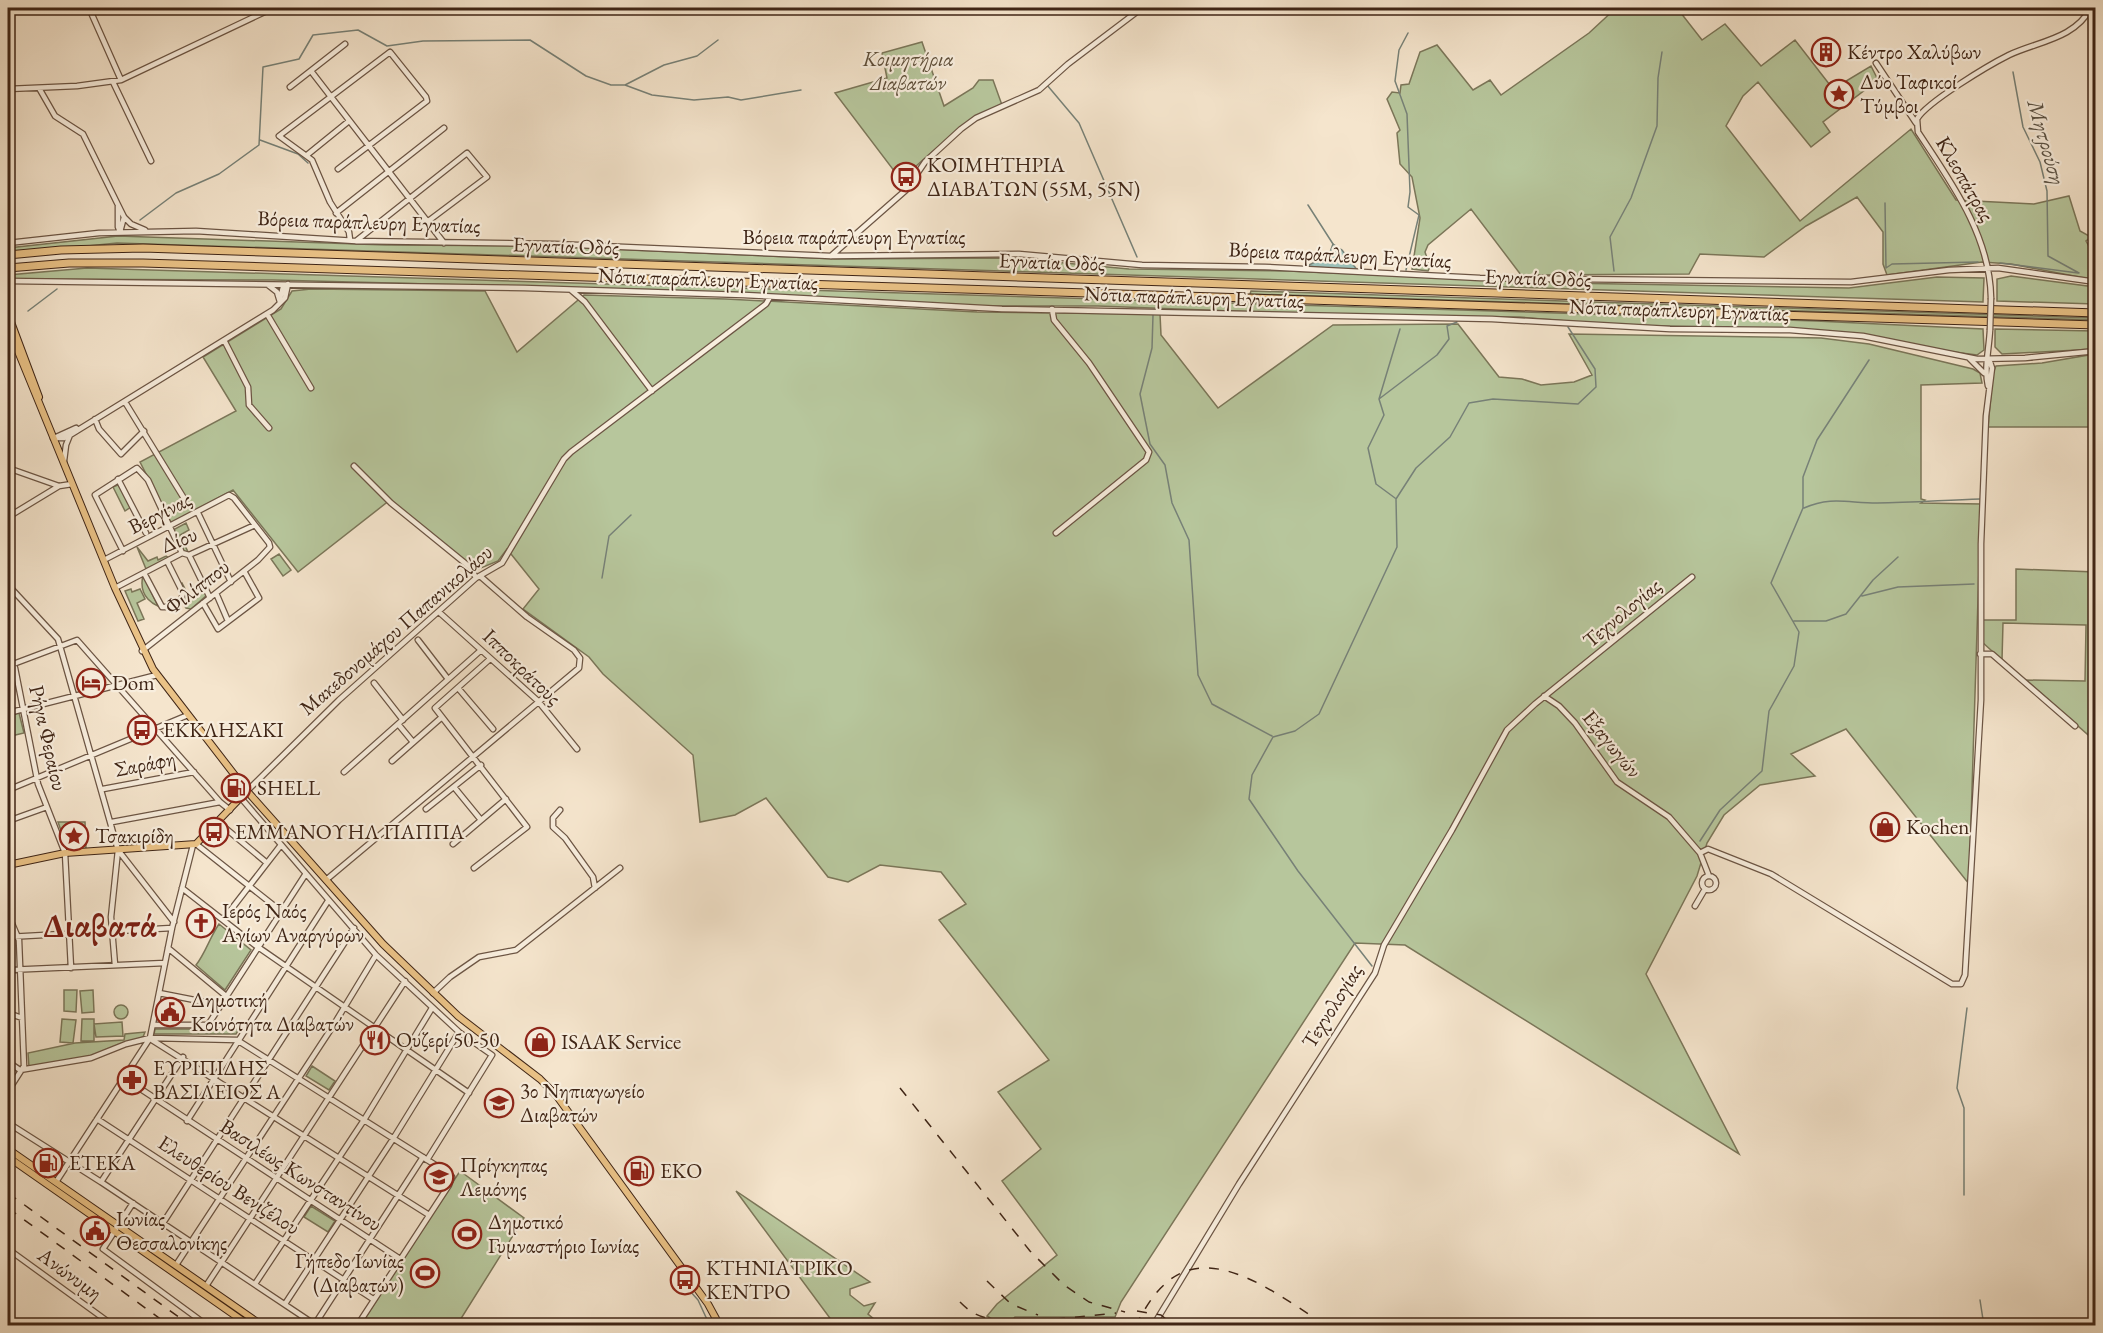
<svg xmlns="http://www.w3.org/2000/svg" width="2103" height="1333" viewBox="0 0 2103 1333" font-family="'EB Garamond',serif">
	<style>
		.green { fill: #b7c69c; stroke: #7b7659; stroke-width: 1.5 }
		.water { fill: #9cbfb7; stroke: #778177; stroke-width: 1.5 }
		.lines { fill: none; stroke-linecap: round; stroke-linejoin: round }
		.stream { stroke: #778177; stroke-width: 1.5 }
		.minor-casing { stroke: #6c5544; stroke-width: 7 }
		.major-casing { stroke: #3f2516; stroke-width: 8 }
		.highway-casing { stroke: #3f2516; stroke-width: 9 }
		.minor { stroke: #f8eede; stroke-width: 4.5 }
		.major { stroke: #eac286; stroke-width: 6 }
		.highway { stroke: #eac286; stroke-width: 7 }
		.rail { stroke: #3f2516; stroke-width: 1.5; stroke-dasharray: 10 10; stroke-linecap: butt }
		.minor-bridge-casing { stroke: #6c5544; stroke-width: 7; stroke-linecap: butt }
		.minor-bridge { stroke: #f8eede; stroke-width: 4.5 }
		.labels { text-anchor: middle; stroke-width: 4.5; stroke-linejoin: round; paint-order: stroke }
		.poi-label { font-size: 21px; fill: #3f2516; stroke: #f8eede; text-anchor: start }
		.park-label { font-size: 21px; font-style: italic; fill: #5d4d38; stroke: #f8eede }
		.street-label { font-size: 21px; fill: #3f2516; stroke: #f8eede }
		.water-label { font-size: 22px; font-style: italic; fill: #5b5346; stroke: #f8eede }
		.town-label { font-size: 33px; font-weight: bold; fill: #7a1f14; stroke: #f8eede }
	</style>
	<rect width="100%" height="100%" fill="#f5e5cd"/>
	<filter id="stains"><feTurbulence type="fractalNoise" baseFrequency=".00333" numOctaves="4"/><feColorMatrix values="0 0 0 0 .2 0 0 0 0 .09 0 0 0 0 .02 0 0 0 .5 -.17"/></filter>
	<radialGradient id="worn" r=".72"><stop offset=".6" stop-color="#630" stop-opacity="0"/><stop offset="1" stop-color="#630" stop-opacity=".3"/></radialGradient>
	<path class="green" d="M1616 8H1677L1702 40 1725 24 1761 66 1795 40 1833 89 1871 66 1878 80 1823 122 1830 132 1811 147 1758 82 1743 96 1726 126 1800 221 1911 129 1956 200 2034 204 2069 196 2080 231 2091 237 2086 241 2095 257V280L2011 264 1982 262 1887 275 1883 264V232L1857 197 1806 226 1764 257 1700 254 1689 274 1521 275 1471 209 1428 245 1425 252 1430 267 1428 271 1412 269 1420 218 1412 177 1400 164 1397 133 1400 130 1387 99 1392 92 1400 93 1401 85 1409 84 1420 52 1437 45 1473 90 1490 80 1501 95 1589 33Z
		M922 42 944 106 973 88 979 80H993L1002 105C963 123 933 150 901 180L835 93 887 78 882 53Z
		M118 236 386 245 542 246 836 259 1010 258 1129 269 1288 271 1563 283 1849 288 1937 277 1984 278 1983 302 117 243 8 254V248Z
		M87 268 1816 321 1983 329 1984 350 1977 355 1938 350 1884 338 1801 329 1615 325 1519 317H1396L1098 306H967L667 290 273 280 8 279V275Z
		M2011 276 2095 287V304L1997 301V279Z
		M311 289 485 291 517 352 584 295 726 299 977 312 1160 314 1161 335 1218 408 1333 325 1458 324 1499 377 1522 379 1541 385 1574 382 1592 375 1569 334 1821 338 1869 344 1973 369 1980 373 1982 383 1921 385V499L1925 500 1921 503 1981 504 1969 884 1846 729 1791 754 1815 776 1760 785 1724 815 1707 843 1697 876 1646 974 1739 1154 1405 945 1355 943 1121 1302 1115 1317H1015L1008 1325H1001L987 1316 997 1304 1057 1255 1002 1181 1041 1149 998 1092 1049 1060 939 920 966 904 941 872 880 865 848 882 828 877 766 798 735 815 700 822 693 755 603 674 589 657 523 609 539 589 507 549 498 561 476 570 390 500 298 572 233 490 171 523 140 462 236 411 203 357 281 309 292 291Z
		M1251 291 2095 318 2096 320 1250 294Z
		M1995 329 2095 331V349L2002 354 1995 347Z
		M2095 354V432L2094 427H1988L1993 373 1996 366 2042 363Z
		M120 484 131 507 125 511 113 487Z
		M186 523 189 530 180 535 188 552 184 551 173 530Z
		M137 547 148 561 157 557 158 560 166 556 169 558 146 569Z
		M279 554 291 570 283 576 271 559Z
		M2016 569 2095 572V741L2026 680 2085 681 2086 625 2003 623 2002 660 1982 642 1981 620H2016Z
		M143 575 157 604 162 608 182 604 172 610C152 607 138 596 143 575Z
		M182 583 190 598 200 592 197 585 201 583 207 595 191 609 186 608 182 601 180 584Z
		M131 589 132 592 140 589 145 599 137 603 144 619 138 621 125 591Z
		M19 713 24 733 11 736 8 716Z
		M58 822H85L86 849 68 851Z
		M219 924 251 950 225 990 196 965C205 954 210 937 219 924Z
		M64 990H77L76 1012 64 1011Z
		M93 990 94 1012 82 1013 80 991Z
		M114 1012a7 7 0 1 1 14 0a7 7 0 1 1-14 0Z
		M62 1019 76 1020 73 1043 60 1042Z
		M82 1019H94V1024L122 1022 123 1036 96 1037 94 1024V1041H81Z
		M155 1029H239L236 1034H154Z
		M145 1032 143 1037 90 1056 29 1067 28 1053 75 1043 124 1040 125 1034Z
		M312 1066 335 1081 329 1090 306 1076Z
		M460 1171 524 1218 457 1325 360 1326Z
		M736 1191 870 1282 850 1289V1295L864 1306 875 1303 868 1314 881 1325H835Z
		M311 1206 335 1221 328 1232 304 1217Z"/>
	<path class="water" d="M1333 244 1342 250 1358 271 1307 266 1329 255Z"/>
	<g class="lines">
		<path class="stream" d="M2013 72 2023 127 2040 162 2047 191 2048 256 2079 273
			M625 85 652 95 694 100 728 97 741 100 801 90
			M1047 85 1079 123 1137 257
			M260 140 298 154 308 163
			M1885 203 1886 268 1892 264 1978 262
			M1308 205 1333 244
			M140 220 176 193 219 174 259 145 263 67 299 59 313 35 358 30 387 46 423 41 530 40 586 76 611 85H625L664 65 697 56 718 40
			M2000 263 2078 273
			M1406 270 1419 215 1408 207 1410 192 1407 114 1395 81 1399 50 1408 33
			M1614 271 1610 237 1631 198 1657 126 1658 78 1662 52
			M28 311 57 289
			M1153 315 1152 348 1140 394 1150 444 1165 465 1172 503 1189 540 1198 675 1212 704 1272 736
			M1379 399 1437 355 1449 339 1447 326 1457 322
			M1395 498 1376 484 1368 448 1384 415 1379 399 1400 329
			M1804 508C1831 496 1848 503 1877 503 1911 503 1945 500 1980 499
			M602 578 609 536 631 515
			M1862 596 1898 587 1974 584
			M1794 621H1826L1846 614 1873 580 1898 557
			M1700 841 1720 810 1762 771 1769 711 1794 666 1799 632 1771 583 1803 508V477L1817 440 1869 360
			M1372 966 1298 871 1249 799 1252 775 1273 737 1295 731 1319 714 1397 547 1396 499 1416 468 1450 437 1469 403 1493 399 1578 404 1596 387 1595 369 1568 327
			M1964 1195V1108L1957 1088 1967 1008
			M682 1282 698 1300 710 1326
			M1980 1300 1984 1326
			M2087 1326 2091 1303 2096 1299"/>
		<g class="minor-casing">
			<path id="minor" d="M89 8 121 80
				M1876 63 1916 123
				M311 71 444 243
				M113 82 151 161
				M290 87 345 44
				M39 88 55 116 83 134 124 217 131 224 145 230
				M8 89 77 86 121 80 273 8
				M307 155 349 121
				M338 169 427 101 426 97 390 52 279 136 312 160 330 202 349 232 350 240
				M118 206V227L120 232
				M336 213 444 128
				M120 232 124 217
				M356 241 467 153 487 177 427 222
				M8 243 99 233 196 231 356 241 555 244 831 256 1019 254 1142 265 1265 267 1480 278 1851 282 1949 270 1998 268 2096 282
				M831 256 906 190 925 162 961 129 976 118 1039 90 1068 64 1142 8
				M8 281 524 288 744 295 1002 309 1492 319 1670 329 1790 330 1863 336 1977 359 2025 358 2096 351
				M268 285 277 292 280 302
				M571 290 585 302 652 391
				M1991 298C1990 235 1951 182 1918 132L1917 119C1927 102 1989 65 2009 55 2039 41 2074 39 2091 8
				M280 299 283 287 288 284
				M1052 309 1054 320 1089 363 1149 452 1146 460 1056 533
				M267 314 311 388
				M224 340 248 387 249 405 269 428
				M1969 358 1984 373
				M1988 386C1984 368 1989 349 1990 330
				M125 402 185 500
				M95 419 99 429 121 454 144 431
				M53 438H64L70 435 273 310 285 298 288 284
				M54 438 76 428
				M64 461 66 445 70 435
				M354 466 391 503 471 568 476 578
				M8 468 59 486 72 484
				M118 479 146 533
				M198 513 231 582
				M8 517 59 486
				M123 551 95 495 137 468 148 480 182 553
				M189 555 210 598
				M104 560 229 495 234 498 269 543 270 547 258 560 142 651
				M144 573 162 607H169L181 601 183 593 167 561
				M8 585 58 639 118 850 174 922
				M115 588 182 553 189 555 255 525
				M216 593 228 621
				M203 603 218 629 259 598 244 571
				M440 613 538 701 577 749
				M418 640 448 679
				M1980 654H1992L2075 726
				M8 655 15 668 38 784 65 853 71 968
				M8 666 77 640 220 802 230 810
				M374 683 403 720
				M458 688 493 729
				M1544 696 1559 706 1575 723 1617 782 1669 817 1700 853 1708 849 1771 874 1952 984H1961L1965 975 1981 700V544L1986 416 1992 368 1989 359
				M8 713 157 675
				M442 717 527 827 474 868
				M398 724 413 742
				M392 761 442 717 435 708 490 659
				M344 772 480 651
				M454 787 481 820
				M103 789 194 772
				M8 790 188 715
				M247 791 339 700 476 578 502 563 564 459 571 452 766 304 770 297
				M241 798 376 955 459 1032 492 1055 427 1160
				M426 809 481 765
				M560 810 553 818V827L565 838 593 877 595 888
				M8 821 47 807
				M112 822 220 802
				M218 822 267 863
				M196 844 282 912
				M453 844 506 799
				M1700 853 1709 876
				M1702 883a7 7 0 1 1 14 0a7 7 0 1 1-14 0Z
				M326 880 579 668 580 658 574 650 527 617 480 576
				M182 888 255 945 469 1093
				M1695 906 1705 889
				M8 914 19 940 24 1066 8 1091
				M223 920 281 845
				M8 937 172 928
				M168 948 226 996
				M115 965 111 917 118 850
				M8 970 165 963
				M159 993 220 1005
				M433 993 450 977 479 957 516 950 620 868
				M8 1013 22 1018
				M153 1025H246
				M208 1025 305 875
				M152 1040 429 1215
				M8 1062 20 1070
				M20 1070 91 1058 126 1044 150 1038 237 1040 448 1173 452 1177 449 1185 357 1326
				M124 1078 400 1259
				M97 1119 373 1299
				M187 1121 328 901
				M8 1123 101 1182 317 1326
				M56 1182 150 1038 172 928 193 845
				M101 1182 183 1057
				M133 1203 103 1249 208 1326
				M163 1223 354 928
				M8 1249 114 1326
				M176 1265 333 1026 376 955
				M255 1284 364 1120 432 1008
				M206 1286 405 981
				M285 1304 393 1139 459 1032
				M315 1324 423 1157
				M1153 1326 1239 1184 1375 973 1384 945 1452 830 1507 730 1535 704 1692 577"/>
		</g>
		<g class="major-casing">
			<path id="major" d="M8 314 39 397
				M8 327 115 588 153 669 247 791 383 944 458 1016 540 1079 556 1095 708 1304 720 1326
				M8 865 65 853 196 844 247 791
				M8 1149 263 1326
				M8 1157 250 1326"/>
		</g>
		<g class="highway-casing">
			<path id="highway" d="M8 255 61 250 143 248 2096 313
				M8 268 69 263H143L2096 325"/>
		</g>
		<use href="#minor" class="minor"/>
		<use href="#major" class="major"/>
		<use href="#highway" class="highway"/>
		<path class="rail" d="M900 1088 1030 1251 1064 1285 1089 1302 1125 1312
			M8 1193 191 1326
			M8 1208 170 1326
			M987 1281 1011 1304 1038 1315
			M960 1302C967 1309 973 1314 983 1317 1008 1326 1087 1316 1116 1313
			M1137 1311 1161 1315 1174 1326
			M1135 1326C1144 1311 1152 1295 1165 1284 1213 1239 1284 1300 1327 1326"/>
		<g class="minor-bridge-casing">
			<path id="minor-bridge" d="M1990 330 1991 298"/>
		</g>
		<use href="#minor-bridge" class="minor-bridge"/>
	</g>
	<defs>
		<g id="building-ring" transform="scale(1.5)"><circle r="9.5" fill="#f8eede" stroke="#8f2418" stroke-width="1.5"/><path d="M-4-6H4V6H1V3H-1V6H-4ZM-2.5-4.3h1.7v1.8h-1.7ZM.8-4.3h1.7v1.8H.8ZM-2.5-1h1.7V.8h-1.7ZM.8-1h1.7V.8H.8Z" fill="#8f2418"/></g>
		<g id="sight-ring" transform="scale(1.5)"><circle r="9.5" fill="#f8eede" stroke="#8f2418" stroke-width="1.5"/><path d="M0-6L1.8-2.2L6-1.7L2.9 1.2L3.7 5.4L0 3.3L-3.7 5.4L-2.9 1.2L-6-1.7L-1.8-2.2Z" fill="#8f2418"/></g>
		<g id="bus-ring" transform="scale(1.5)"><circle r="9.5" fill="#f8eede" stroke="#8f2418" stroke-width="1.5"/><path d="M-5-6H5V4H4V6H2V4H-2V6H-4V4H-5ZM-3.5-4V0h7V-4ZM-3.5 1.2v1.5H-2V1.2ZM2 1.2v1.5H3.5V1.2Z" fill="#8f2418"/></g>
		<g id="hotel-ring" transform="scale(1.5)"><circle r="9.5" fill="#f8eede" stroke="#8f2418" stroke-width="1.5"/><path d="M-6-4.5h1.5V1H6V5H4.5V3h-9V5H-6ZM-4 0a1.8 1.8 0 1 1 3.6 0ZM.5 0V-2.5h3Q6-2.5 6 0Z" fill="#8f2418"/></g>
		<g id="fuel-ring" transform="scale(1.5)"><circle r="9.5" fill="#f8eede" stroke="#8f2418" stroke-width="1.5"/><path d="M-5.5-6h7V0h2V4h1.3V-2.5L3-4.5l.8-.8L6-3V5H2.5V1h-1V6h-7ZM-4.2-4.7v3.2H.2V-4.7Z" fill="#8f2418"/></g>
		<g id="shop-ring" transform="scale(1.5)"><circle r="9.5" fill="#f8eede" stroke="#8f2418" stroke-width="1.5"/><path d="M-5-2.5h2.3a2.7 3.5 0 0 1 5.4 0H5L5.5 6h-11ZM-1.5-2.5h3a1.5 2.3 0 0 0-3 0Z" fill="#8f2418"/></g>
		<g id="church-ring" transform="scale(1.5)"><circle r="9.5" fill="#f8eede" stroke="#8f2418" stroke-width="1.5"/><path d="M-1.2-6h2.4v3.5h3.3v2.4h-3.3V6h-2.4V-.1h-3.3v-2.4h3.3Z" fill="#8f2418"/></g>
		<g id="civic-ring" transform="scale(1.5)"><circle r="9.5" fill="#f8eede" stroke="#8f2418" stroke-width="1.5"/><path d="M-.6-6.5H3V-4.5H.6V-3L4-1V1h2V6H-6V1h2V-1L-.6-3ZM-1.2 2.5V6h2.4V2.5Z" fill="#8f2418"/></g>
		<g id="restaurant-ring" transform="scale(1.5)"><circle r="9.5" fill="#f8eede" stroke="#8f2418" stroke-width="1.5"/><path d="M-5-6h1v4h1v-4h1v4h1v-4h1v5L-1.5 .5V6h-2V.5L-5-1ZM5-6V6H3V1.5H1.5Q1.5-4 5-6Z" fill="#8f2418"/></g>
		<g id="pharmacy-ring" transform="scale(1.5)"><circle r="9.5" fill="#f8eede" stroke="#8f2418" stroke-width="1.5"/><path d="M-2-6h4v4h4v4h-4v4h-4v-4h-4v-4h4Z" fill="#8f2418"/></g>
		<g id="school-ring" transform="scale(1.5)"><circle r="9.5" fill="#f8eede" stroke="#8f2418" stroke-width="1.5"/><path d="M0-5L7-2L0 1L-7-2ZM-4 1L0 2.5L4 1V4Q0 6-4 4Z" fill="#8f2418"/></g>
		<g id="stadium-ring" transform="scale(1.5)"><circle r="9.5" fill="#f8eede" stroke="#8f2418" stroke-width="1.5"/><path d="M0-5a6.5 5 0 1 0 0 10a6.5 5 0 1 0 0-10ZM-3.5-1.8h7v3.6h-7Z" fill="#8f2418"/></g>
	</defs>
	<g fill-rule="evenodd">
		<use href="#building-ring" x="1826" y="52"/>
		<use href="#sight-ring" x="1839" y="94"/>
		<use href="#bus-ring" x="906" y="177"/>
		<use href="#hotel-ring" x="91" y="683"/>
		<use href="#bus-ring" x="142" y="730"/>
		<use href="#fuel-ring" x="236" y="788"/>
		<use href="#shop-ring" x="1885" y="827"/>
		<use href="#bus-ring" x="214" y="832"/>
		<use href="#sight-ring" x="74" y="836"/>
		<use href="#church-ring" x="201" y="923"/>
		<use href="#civic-ring" x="170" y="1012"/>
		<use href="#restaurant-ring" x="375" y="1040"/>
		<use href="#shop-ring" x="540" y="1042"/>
		<use href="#pharmacy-ring" x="132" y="1080"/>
		<use href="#school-ring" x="499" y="1103"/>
		<use href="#fuel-ring" x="48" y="1163"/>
		<use href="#fuel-ring" x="639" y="1171"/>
		<use href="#school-ring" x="439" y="1177"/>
		<use href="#civic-ring" x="95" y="1231"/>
		<use href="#stadium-ring" x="467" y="1234"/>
		<use href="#stadium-ring" x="425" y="1273"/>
		<use href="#bus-ring" x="685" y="1280"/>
	</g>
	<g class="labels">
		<g class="poi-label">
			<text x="1847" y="59">Κέντρο Χαλύβων</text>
			<text x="1860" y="89">Δύο Ταφικοί<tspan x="1860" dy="24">Τύμβοι</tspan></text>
			<text x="927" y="172">ΚΟΙΜΗΤΗΡΙΑ<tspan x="927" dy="24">ΔΙΑΒΑΤΩΝ (55Μ, 55Ν)</tspan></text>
			<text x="112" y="690">Dom</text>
			<text x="163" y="737">ΕΚΚΛΗΣΑΚΙ</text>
			<text x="257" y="795">SHELL</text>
			<text x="1906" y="834">Kochen</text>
			<text x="235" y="839">ΕΜΜΑΝΟΥΗΛ ΠΑΠΠΑ</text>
			<text x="95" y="843">Τσακιρίδη</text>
			<text x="222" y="918">Ιερός Ναός<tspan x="222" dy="24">Αγίων Αναργύρων</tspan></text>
			<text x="191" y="1007">Δημοτική<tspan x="191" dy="24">Κοινότητα Διαβατών</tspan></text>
			<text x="396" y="1047">Ουζερί 50-50</text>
			<text x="561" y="1049">ISAAK Service</text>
			<text x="153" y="1075">ΕΥΡΙΠΙΔΗΣ<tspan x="153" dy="24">ΒΑΣΙΛΕΙΟΣ Α</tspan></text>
			<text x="520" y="1098">3ο Νηπιαγωγείο<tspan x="520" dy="24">Διαβατών</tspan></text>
			<text x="69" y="1170">ΕΤΕΚΑ</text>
			<text x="460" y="1172">Πρίγκηπας<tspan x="460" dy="24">Λεμόνης</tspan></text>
			<text x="660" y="1178">EKO</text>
			<text x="116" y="1226">Ιωνίας<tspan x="116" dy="24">Θεσσαλονίκης</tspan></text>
			<text x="488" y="1229">Δημοτικό<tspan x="488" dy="24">Γυμναστήριο Ιωνίας</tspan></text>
			<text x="404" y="1268" text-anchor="end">Γήπεδο Ιωνίας<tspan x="404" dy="24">(Διαβατών)</tspan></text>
			<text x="706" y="1275">ΚΤΗΝΙΑΤΡΙΚΟ<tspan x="706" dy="24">ΚΕΝΤΡΟ</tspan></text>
		</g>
		<g class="park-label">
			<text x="908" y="66">Κοιμητήρια<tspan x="908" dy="24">Διαβατών</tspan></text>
		</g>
		<g class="street-label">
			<text transform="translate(1965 179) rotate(60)" y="7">Κλεοπάτρας</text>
			<text transform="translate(369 222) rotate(2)" y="7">Βόρεια παράπλευρη Εγνατίας</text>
			<text x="854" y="244">Βόρεια παράπλευρη Εγνατίας</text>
			<text transform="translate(566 246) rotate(2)" y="7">Εγνατία Οδός</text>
			<text transform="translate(1340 255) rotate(3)" y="7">Βόρεια παράπλευρη Εγνατίας</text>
			<text transform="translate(1052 262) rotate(2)" y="7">Εγνατία Οδός</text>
			<text transform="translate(1538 278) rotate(2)" y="7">Εγνατία Οδός</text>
			<text transform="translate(708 279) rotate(2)" y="7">Νότια παράπλευρη Εγνατίας</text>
			<text transform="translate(1194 297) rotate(2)" y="7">Νότια παράπλευρη Εγνατίας</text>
			<text transform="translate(1679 310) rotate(2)" y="7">Νότια παράπλευρη Εγνατίας</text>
			<text transform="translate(160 513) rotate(-27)" y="7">Βεργίνας</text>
			<text transform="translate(179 540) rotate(-22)" y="7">Δίου</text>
			<text transform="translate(197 587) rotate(-38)" y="7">Φιλίππου</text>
			<text transform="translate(1622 613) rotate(-40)" y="7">Τεχνολογίας</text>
			<text transform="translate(396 630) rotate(-41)" y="7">Μακεδονομάχου Παπανικολάου</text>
			<text transform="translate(522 667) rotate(44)" y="7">Ιπποκράτους</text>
			<text transform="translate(48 738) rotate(77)" y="7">Ρήγα Φεραίου</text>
			<text transform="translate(1612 744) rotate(51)" y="7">Εξαγωγών</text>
			<text transform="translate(145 764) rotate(-11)" y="7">Σαράφη</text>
			<text transform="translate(1332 1006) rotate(-58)" y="7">Τεχνολογίας</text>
			<text transform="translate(301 1175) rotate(33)" y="7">Βασιλέως Κωνσταντίνου</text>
			<text transform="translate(229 1185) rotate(33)" y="7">Ελευθερίου Βενιζέλου</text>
			<text transform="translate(70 1274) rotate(36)" y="7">Ανώνυμη</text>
		</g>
		<g class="water-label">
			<text transform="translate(2047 142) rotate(74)" y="8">Μητρούση</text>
		</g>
		<g class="town-label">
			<text x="100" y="937">Διαβατά</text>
		</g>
	</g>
	<rect width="2103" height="1333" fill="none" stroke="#f5e5cd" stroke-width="30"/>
	<rect x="9" y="9" width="2085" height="1315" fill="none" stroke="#3f2516" stroke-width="3"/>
	<rect x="15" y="15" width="2073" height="1303" fill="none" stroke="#3f2516" stroke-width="1.5"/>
	<rect width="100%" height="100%" filter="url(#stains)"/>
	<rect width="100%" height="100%" fill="url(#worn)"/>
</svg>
